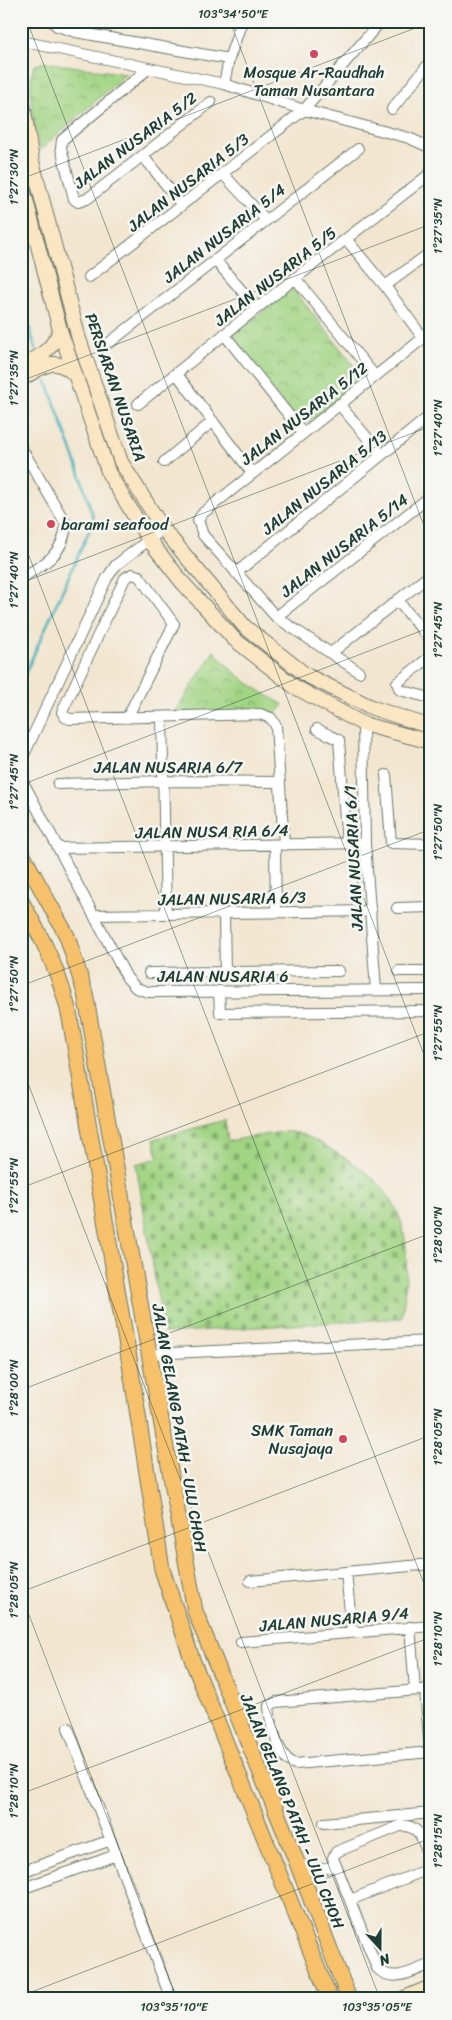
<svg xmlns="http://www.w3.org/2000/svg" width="452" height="2020" viewBox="0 0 452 2020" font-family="Sriracha,sans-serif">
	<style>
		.cemetery { fill: url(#cemetery-stones); stroke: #60885c }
		.park { fill: url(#park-crowns); stroke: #60885c }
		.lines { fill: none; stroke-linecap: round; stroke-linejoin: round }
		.stream { stroke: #41b1bc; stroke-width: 2.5 }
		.street-casing { stroke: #69786b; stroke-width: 12 }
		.secondary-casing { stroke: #69786b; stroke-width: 16 }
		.primary-casing { stroke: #69786b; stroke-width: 17 }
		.street { stroke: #fff; stroke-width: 10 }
		.secondary { stroke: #fbe6c4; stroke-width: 14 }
		.primary { stroke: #f6c16b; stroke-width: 15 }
		.ticks { fill: none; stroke: #1f3d34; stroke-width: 1; stroke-opacity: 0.45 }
		.poi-dot { fill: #d1495b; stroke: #f6f6f2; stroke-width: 2 }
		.labels { text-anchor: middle; stroke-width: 5; stroke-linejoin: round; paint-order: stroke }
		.poi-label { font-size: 16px; fill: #1f3d34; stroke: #f6f6f2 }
		.street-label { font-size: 16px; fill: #1f3d34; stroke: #f6f6f2 }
		.neatline { fill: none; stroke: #1f3d34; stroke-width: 2 }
		.ticks-label { font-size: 12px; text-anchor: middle; fill: #1f3d34 }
	</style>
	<defs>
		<pattern id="cemetery-stones" width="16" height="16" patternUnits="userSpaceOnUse" patternTransform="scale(1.25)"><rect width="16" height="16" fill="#a2d483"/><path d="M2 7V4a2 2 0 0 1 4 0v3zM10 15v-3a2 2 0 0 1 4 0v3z" fill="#83ad6c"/></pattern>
		<pattern id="park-crowns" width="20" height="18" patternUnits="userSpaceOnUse" patternTransform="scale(1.25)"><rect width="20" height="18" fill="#a2d483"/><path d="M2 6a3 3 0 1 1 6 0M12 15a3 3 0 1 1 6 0" fill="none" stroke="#83ad6c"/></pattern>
	</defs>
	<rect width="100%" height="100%" fill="#f6f6f2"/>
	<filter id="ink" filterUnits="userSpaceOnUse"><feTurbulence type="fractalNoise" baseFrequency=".02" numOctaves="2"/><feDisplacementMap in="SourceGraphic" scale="10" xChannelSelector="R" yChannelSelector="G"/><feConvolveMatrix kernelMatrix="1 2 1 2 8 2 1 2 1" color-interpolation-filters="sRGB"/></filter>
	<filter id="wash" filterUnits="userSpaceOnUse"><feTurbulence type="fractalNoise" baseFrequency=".0096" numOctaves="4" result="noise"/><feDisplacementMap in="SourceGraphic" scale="20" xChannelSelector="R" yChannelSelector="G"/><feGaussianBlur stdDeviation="1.12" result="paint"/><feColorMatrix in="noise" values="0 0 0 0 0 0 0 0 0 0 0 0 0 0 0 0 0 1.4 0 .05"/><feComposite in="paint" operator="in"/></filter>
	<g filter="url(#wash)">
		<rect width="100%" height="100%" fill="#f2e6d0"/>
		<path class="cemetery" d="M225 1120 228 1141C245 1139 276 1131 292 1132 308 1134 327 1147 340 1155 413 1197 411 1243 402 1318L164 1333 136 1164 158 1158 154 1139Z"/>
		<path class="park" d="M44 62 126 74 40 150C34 126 26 89 34 66Z
			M292 288 364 378 302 427 230 337Z
			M214 651C233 675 257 690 284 705L273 717 174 714Z"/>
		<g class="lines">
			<path class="stream" d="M21 295 36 351
				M21 683 94 520 80 474 47 382"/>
		</g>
	</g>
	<g filter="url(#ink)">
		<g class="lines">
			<g class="street-casing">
				<path id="street" d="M52 21 57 26 76 32 229 59
					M21 41 224 84 304 110 409 138 431 148
					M148 69 62 140 61 148 74 199 78 202 87 199 211 102
					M224 84 229 59 242 21
					M392 109 431 61
					M143 156 182 205
					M223 174 265 219
					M346 239 385 286 423 338
					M215 260 257 308
					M89 277 304 110 381 21
					M295 278 375 376
					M385 286 431 252
					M224 334 303 433
					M109 343 358 149
					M176 373 252 473
					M138 404 257 308 431 173
					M339 404 381 454
					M21 447 66 524C64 554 45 564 21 578
					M164 462 213 421
					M236 573 431 415
					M397 600 431 640
					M276 617 431 496
					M331 653 431 574
					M359 672 276 617 203 535 198 520 203 513 431 332
					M430 698 400 690 397 683 431 656
					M162 717 166 914
					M127 718 174 624 139 576 132 574 125 578 62 712 65 717 70 719 260 714 271 718 276 726 284 845
					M363 724 365 843 376 990
					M317 729 339 740 347 844
					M21 761 107 578 116 565 163 529
					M386 775 391 843 431 844
					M21 778 127 978 136 988 148 992 431 990
					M58 784 164 781 278 782
					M275 845 276 912
					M60 848 365 843
					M397 908 431 907
					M95 915 371 911
					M399 971H431
					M225 972 339 971
					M149 973 225 972 224 914
					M219 991 220 1013 431 1011
					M150 1354 431 1341
					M346 1572 352 1632
					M250 1581 431 1564
					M410 1627 415 1690
					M241 1642 431 1626
					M425 1689 430 1752
					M431 1689 276 1702 269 1706C270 1723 278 1758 295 1764L431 1752
					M68 1728 171 1999
					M324 1823 431 1813
					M297 1860C310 1874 320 1871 336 1865
					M431 1864C424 1846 423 1824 400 1826L336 1852 333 1858 377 1968C392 1984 413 1971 431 1964
					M21 1872 111 1840
					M21 1889 116 1855
					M350 1900 431 1868"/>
			</g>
			<g class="secondary-casing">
				<path id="secondary" d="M21 92 32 161 79 339 121 462 163 529 245 627 306 675 373 708 431 727
					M21 181 60 330 109 474 149 540 182 582 234 639 295 687 363 724 431 742
					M21 367C38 357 53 350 60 330
					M21 379C43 367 53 354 75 375
					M402 1999 431 1987"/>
			</g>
			<g class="primary-casing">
				<path id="primary" d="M21 852 67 936 85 993 195 1611 296 1860 349 1999
					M21 901C43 939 61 975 70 1018L129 1358 162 1569 193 1662 330 1999"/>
			</g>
			<use href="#street" class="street"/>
			<use href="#secondary" class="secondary"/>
			<use href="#primary" class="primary"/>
		</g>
	</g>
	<path class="ticks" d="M27 21 431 1073M230 21 431 544M21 179 431 22M21 381 431 224M21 535 431 1602M21 583 431 426M21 785 431 627M21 986 431 829M21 1065 380 1999M21 1188 431 1031M21 1390 431 1233M21 1592 431 1435M21 1594 177 1999M21 1794 431 1637M21 1996 431 1838"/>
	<g class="poi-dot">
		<circle cx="314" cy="54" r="5"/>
		<circle cx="51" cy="524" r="5"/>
		<circle cx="343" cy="1439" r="5"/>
	</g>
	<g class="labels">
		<g class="poi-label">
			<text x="314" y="78">Mosque Ar-Raudhah<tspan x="314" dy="18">Taman Nusantara</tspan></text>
			<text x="61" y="530" text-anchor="start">barami seafood</text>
			<text x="333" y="1436" text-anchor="end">SMK Taman<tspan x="333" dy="18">Nusajaya</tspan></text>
		</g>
		<g class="street-label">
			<text transform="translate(135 140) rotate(-37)" y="6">JALAN NUSARIA 5/2</text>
			<text transform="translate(188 182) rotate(-38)" y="6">JALAN NUSARIA 5/3</text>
			<text transform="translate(224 233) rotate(-38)" y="6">JALAN NUSARIA 5/4</text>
			<text transform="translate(275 276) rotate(-38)" y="6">JALAN NUSARIA 5/5</text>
			<text transform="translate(116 387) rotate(71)" y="6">PERSIARAN NUSARIA</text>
			<text transform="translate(304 413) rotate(-38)" y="6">JALAN NUSARIA 5/12</text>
			<text transform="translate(324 482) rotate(-39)" y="6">JALAN NUSARIA 5/13</text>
			<text transform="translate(344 545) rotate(-38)" y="6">JALAN NUSARIA 5/14</text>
			<text x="168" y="773">JALAN NUSARIA 6/7</text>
			<text transform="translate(212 831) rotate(-1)" y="6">JALAN NUSA RIA 6/4</text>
			<text transform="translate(353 858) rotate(-93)" y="6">JALAN NUSARIA 6/1</text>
			<text transform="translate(232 898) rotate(-1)" y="6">JALAN NUSARIA 6/3</text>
			<text x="223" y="982">JALAN NUSARIA 6</text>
			<text transform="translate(180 1428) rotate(80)" y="6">JALAN GELANG PATAH - ULU CHOH</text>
			<text transform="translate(334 1619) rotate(-5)" y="6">JALAN NUSARIA 9/4</text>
			<text transform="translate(293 1811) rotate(68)" y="6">JALAN GELANG PATAH - ULU CHOH</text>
		</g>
	</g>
	<rect width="452" height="2020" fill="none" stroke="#f6f6f2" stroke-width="55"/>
	<g transform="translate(380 1948) rotate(159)" stroke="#f6f6f2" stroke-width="4" paint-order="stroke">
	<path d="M0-4L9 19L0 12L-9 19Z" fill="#1f3d34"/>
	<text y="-8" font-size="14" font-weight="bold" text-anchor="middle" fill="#1f3d34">N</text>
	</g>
	<rect x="28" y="28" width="396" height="1964" class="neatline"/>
	<g class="ticks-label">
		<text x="233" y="18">103°34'50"E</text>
		<text transform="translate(14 177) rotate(-90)" y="4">1°27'30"N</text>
		<text transform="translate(438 226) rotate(-90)" y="4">1°27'35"N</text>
		<text transform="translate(14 378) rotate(-90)" y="4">1°27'35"N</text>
		<text transform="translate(438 428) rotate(-90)" y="4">1°27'40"N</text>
		<text transform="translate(14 580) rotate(-90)" y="4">1°27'40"N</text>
		<text transform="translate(438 630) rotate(-90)" y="4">1°27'45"N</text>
		<text transform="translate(14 782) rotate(-90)" y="4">1°27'45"N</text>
		<text transform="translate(438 832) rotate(-90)" y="4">1°27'50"N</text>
		<text transform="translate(14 984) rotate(-90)" y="4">1°27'50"N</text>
		<text transform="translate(438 1033) rotate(-90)" y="4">1°27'55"N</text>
		<text transform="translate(14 1186) rotate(-90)" y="4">1°27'55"N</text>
		<text transform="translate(438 1235) rotate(-90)" y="4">1°28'00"N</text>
		<text transform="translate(14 1388) rotate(-90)" y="4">1°28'00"N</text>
		<text transform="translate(438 1437) rotate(-90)" y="4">1°28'05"N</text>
		<text transform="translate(14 1590) rotate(-90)" y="4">1°28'05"N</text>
		<text transform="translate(438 1639) rotate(-90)" y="4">1°28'10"N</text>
		<text transform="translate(14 1791) rotate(-90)" y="4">1°28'10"N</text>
		<text transform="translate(438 1841) rotate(-90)" y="4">1°28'15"N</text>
		<text x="174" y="2011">103°35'10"E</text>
		<text x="377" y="2011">103°35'05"E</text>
	</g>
</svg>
